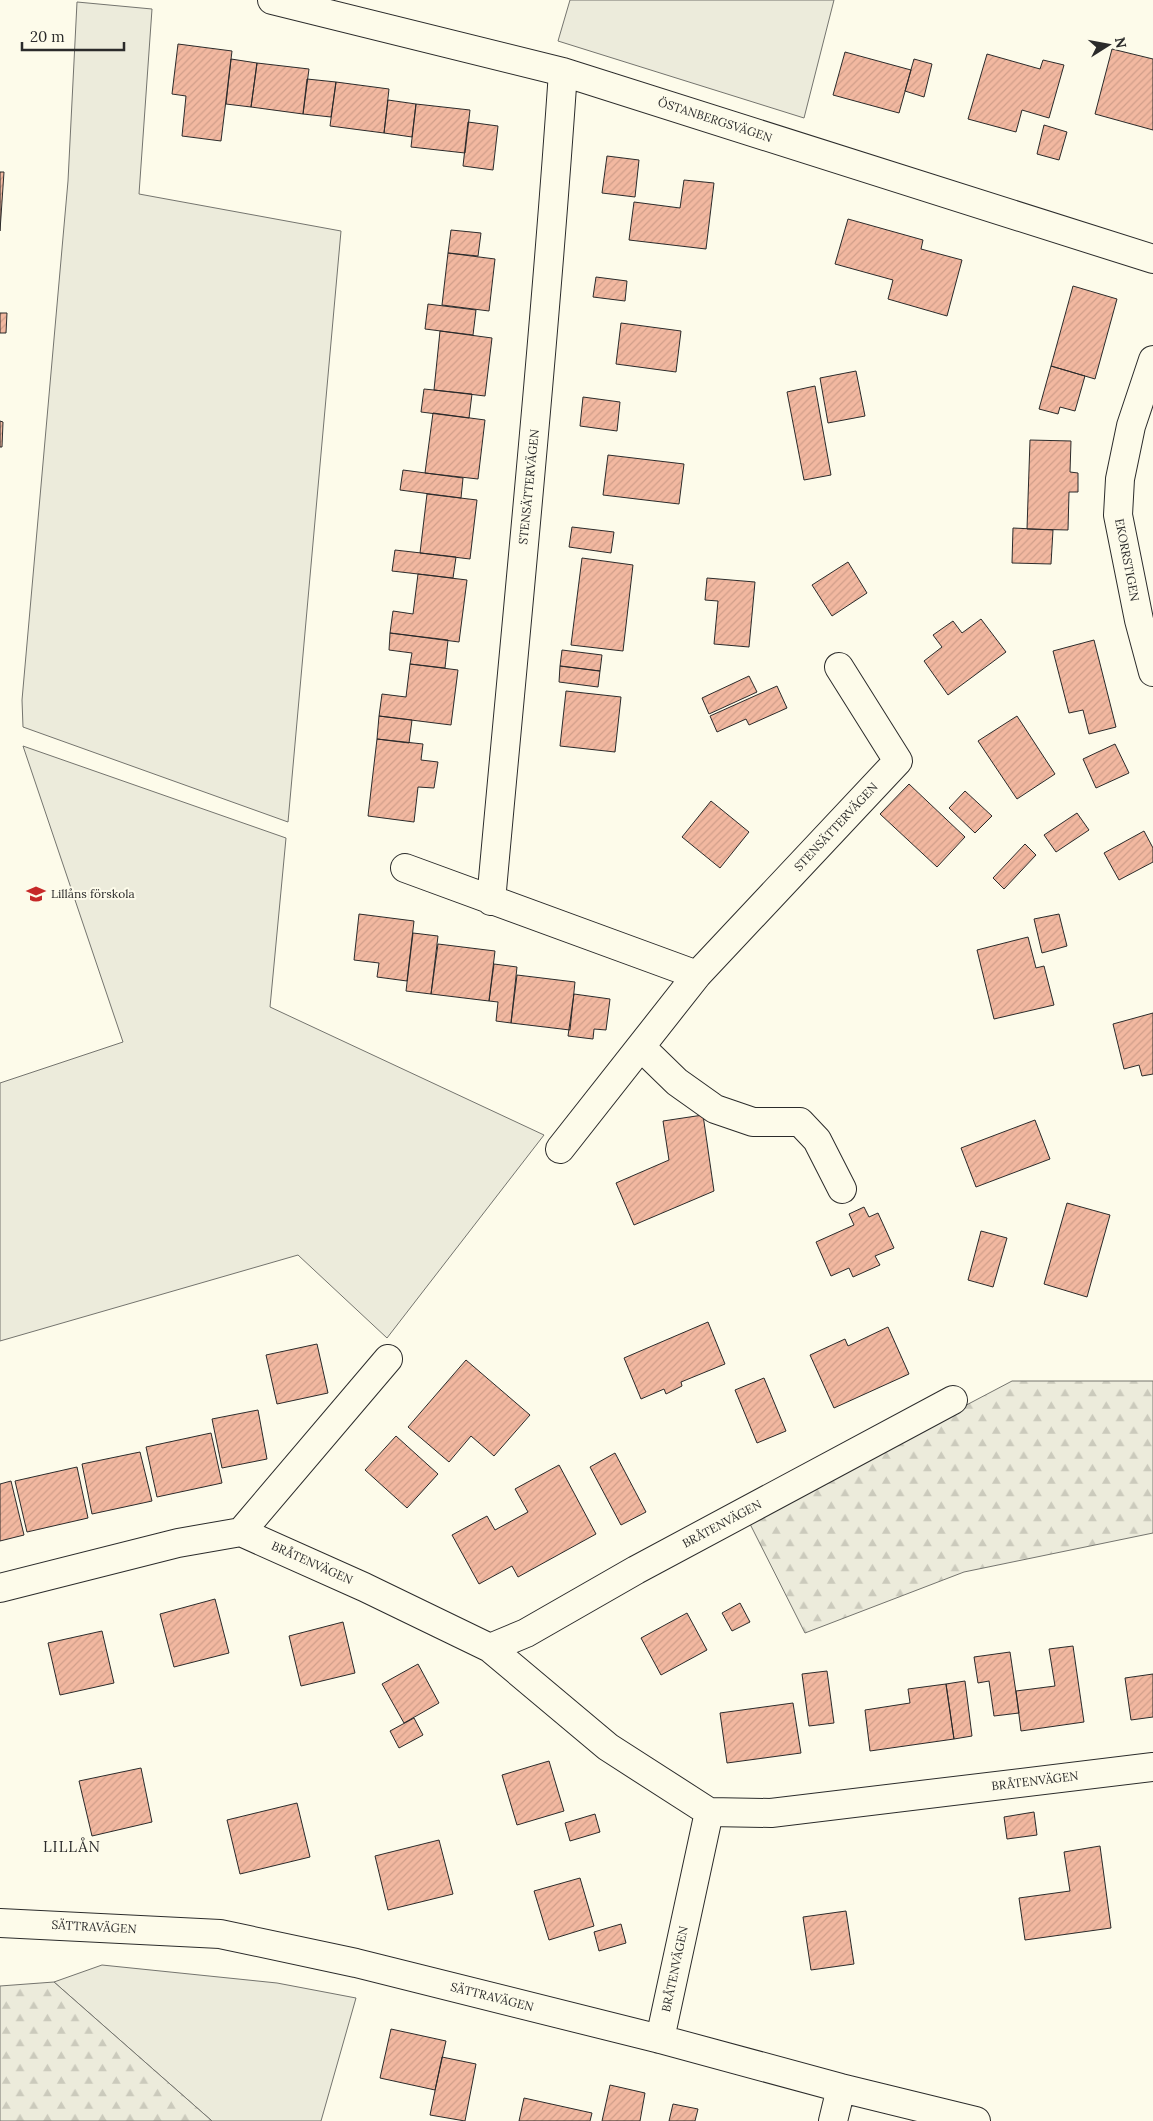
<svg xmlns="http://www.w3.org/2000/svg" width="1153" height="2121" viewBox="0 0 1153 2121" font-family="Lora,serif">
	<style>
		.green { fill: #ecebdb; stroke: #74746e }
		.forest { fill: url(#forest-firs); stroke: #74746e }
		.building { fill: url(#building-hatch); stroke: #2b2b2b }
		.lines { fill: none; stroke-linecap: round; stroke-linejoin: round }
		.street-casing { stroke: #2b2b2b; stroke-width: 30 }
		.street { stroke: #fdfbea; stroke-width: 28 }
		.labels { text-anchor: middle; stroke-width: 4; stroke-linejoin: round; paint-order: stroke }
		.street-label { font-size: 12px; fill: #2b2b2b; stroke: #fdfbea }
		.poi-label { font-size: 12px; fill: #2b2b2b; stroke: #fdfbea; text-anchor: start }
		.quarter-label { font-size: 15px; letter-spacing: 1px; fill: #2b2b2b; stroke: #fdfbea }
	</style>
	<defs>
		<pattern id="forest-firs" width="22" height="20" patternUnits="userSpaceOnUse" patternTransform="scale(1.25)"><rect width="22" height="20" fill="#ecebdb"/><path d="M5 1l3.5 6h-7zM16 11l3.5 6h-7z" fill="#cbcabc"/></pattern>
		<pattern id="building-hatch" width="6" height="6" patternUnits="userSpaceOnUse" patternTransform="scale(1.25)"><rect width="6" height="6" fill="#f2b8a0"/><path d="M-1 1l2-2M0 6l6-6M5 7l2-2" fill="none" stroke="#d09e8a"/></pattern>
	</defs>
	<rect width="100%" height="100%" fill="#fdfbea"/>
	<path class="green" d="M570 0H834L804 118 558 41Z
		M77 2 152 9 139 194 341 231 288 822 23 727 22 700 68 181Z
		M23 746 286 838 270 1007 544 1135 387 1338 298 1255 0 1341V1083L123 1042Z
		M102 1965 277 1983 356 1998 321 2121H212L54 1982Z"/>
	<path class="forest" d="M1012 1381H1153V1533L964 1572 805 1633 748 1520Z
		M54 1982 212 2121H0V1986Z"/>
	<path class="building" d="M178 44 232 51 221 141 182 136 186 96 172 94Z
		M1112 49 1153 59V130L1095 114Z
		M845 52 911 70 899 113 833 95Z
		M987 54 1040 69 1043 60 1064 65 1049 118 1022 110 1016 132 968 119Z
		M231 59 257 63 251 107 226 104Z
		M914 59 932 64 924 97 905 91Z
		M257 63 309 69 303 114 251 107Z
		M307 79 336 82 331 117 303 114Z
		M336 82 389 89 384 133 330 126Z
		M388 100 416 104 412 137 384 133Z
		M416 104 470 110 465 153 411 147Z
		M468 122 498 126 493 170 463 166Z
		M1044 125 1067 132 1059 160 1037 154Z
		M607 156 639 160 635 197 602 193Z
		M0 172H4L0 231Z
		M684 180 714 183 706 249 629 240 634 202 680 208Z
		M848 219 923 240 921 249 962 260 947 316 888 299 893 280 835 264Z
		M451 230 481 233 478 256 448 253Z
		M448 253 495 259 489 311 442 305Z
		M596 277 627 281 625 301 593 297Z
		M1073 286 1117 299 1095 379 1051 366Z
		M428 304 476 310 473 335 425 329Z
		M0 313H7L6 333H0Z
		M621 323 681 331 676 372 616 364Z
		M440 331 492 338 485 396 434 390Z
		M1051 366 1085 376 1075 411 1060 407 1058 414 1039 409Z
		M856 371 865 416 828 423 820 378Z
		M815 386 831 475 804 480 787 392Z
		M424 389 472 394 469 418 421 412Z
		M583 397 620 402 617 431 580 426Z
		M433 413 485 420 478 479 425 473Z
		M0 421 3 422 2 447H0Z
		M1030 440 1071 441 1070 472 1078 473V492H1069L1068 530 1027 529Z
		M608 455 684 464 679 504 603 495Z
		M403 470 463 478 461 498 400 490Z
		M427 494 477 500 470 559 420 553Z
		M572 527 614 532 611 553 569 547Z
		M1013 528 1053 530 1051 564 1012 563Z
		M395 550 456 557 453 578 392 571Z
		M582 558 633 565 623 651 571 645Z
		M848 562 867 593 832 616 812 585Z
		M418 574 467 580 459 642 390 633 393 611 413 614Z
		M707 578 755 582 749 647 714 644 718 601 705 600Z
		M981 619 1006 652 948 695 924 661 942 647 933 635 953 621 962 633Z
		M390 633 448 640 445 668 410 664 412 653 389 650Z
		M1094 640 1116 727 1089 734 1083 710 1069 713 1053 651Z
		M562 650 602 655 600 671 560 666Z
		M410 664 458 670 451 725 379 716 382 694 406 697Z
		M560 666 600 671 598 687 559 682Z
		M749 676 757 692 709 714 702 698Z
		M777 686 787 708 749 725 746 719 717 732 710 716Z
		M566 691 621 697 615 752 560 746Z
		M379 716 412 720 409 743 377 739Z
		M1017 716 1055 774 1017 799 978 741Z
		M377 739 423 744 421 760 438 762 434 788 418 787 414 822 368 816Z
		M1115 744 1129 773 1096 788 1083 759Z
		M909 784 965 837 937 867 880 814Z
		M965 791 992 816 975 833 949 808Z
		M711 801 749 832 720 868 682 837Z
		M1077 813 1089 830 1056 852 1044 835Z
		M1144 831 1153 848V862L1119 880 1104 853Z
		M1025 844 1036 855 1004 889 993 878Z
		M359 914 414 921 407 981 377 977 379 963 354 960Z
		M1059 914 1067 946 1042 953 1034 919Z
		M413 933 438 936 431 994 406 991Z
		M1028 937 1036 968 1044 966 1054 1005 994 1019 977 950Z
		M438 944 495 951 489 1001 431 994Z
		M494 964 517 967 511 1023 496 1021 498 1002 489 1001Z
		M517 975 575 982 570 1030 511 1023Z
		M574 994 610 999 606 1030 594 1029 593 1039 568 1036Z
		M1153 1013V1074L1142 1076 1139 1065 1124 1069 1113 1024Z
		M703 1115 714 1191 634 1225 616 1183 669 1160 663 1121Z
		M1035 1120 1050 1159 976 1187 961 1148Z
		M1067 1203 1110 1215 1087 1297 1044 1284Z
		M864 1207 869 1217 878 1213 894 1248 875 1256 880 1265 853 1277 849 1268 831 1276 816 1242 854 1225 849 1214Z
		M981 1231 1007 1238 993 1287 968 1280Z
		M708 1322 725 1364 681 1382 682 1386 666 1394 664 1389 641 1399 624 1358Z
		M888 1327 909 1374 834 1408 810 1355 845 1339 848 1346Z
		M317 1344 328 1393 277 1404 266 1355Z
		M466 1360 530 1415 494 1456 471 1436 449 1462 408 1427Z
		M764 1378 786 1431 757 1443 735 1390Z
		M258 1410 267 1459 222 1468 212 1419Z
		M211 1433 222 1483 157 1497 146 1447Z
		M396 1436 438 1474 407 1508 365 1470Z
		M140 1452 152 1501 92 1514 82 1464Z
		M615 1453 646 1512 621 1525 590 1467Z
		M559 1465 596 1534 518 1577 512 1566 479 1584 452 1535 487 1516 495 1530 528 1512 515 1489Z
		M77 1467 88 1518 27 1532 15 1481Z
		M11 1481 24 1535 0 1541V1484Z
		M215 1599 229 1653 174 1667 160 1614Z
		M740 1603 750 1622 732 1631 722 1613Z
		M687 1613 707 1650 661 1675 641 1638Z
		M343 1622 355 1673 301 1686 289 1636Z
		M102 1631 114 1683 60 1695 48 1643Z
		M1073 1646 1084 1722 1021 1731 1016 1691 1055 1686 1049 1649Z
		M1010 1652 1019 1713 994 1716 989 1681 978 1683 974 1657Z
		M418 1664 439 1703 404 1723 382 1684Z
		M827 1671 834 1723 809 1726 802 1674Z
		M1153 1674V1717L1131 1720 1125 1678Z
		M965 1681 972 1736 954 1739 946 1684Z
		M946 1684 954 1739 870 1751 865 1710 910 1703 908 1689Z
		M793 1703 801 1753 727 1763 720 1713Z
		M414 1718 423 1735 399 1748 390 1731Z
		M549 1761 564 1811 517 1825 502 1775Z
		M141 1768 152 1822 92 1836 79 1781Z
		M297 1803 310 1857 240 1874 227 1820Z
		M1034 1812 1037 1835 1007 1839 1004 1817Z
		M595 1814 600 1832 570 1841 565 1823Z
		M439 1840 453 1894 388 1910 375 1856Z
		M1100 1846 1111 1928 1025 1940 1019 1898 1070 1891 1064 1852Z
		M580 1878 594 1926 549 1940 534 1891Z
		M846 1911 854 1964 811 1970 803 1917Z
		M621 1924 626 1943 599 1951 594 1932Z
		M391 2029 446 2041 435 2090 380 2078Z
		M442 2057 476 2064 465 2121 430 2115Z
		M610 2085 645 2093 640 2121H602Z
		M524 2098 592 2113 590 2121H519Z
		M673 2104 698 2109 695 2121H669Z"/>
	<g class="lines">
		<g class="street-casing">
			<path id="street" d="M272 0 563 72 1153 259
				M1153 360 1131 426 1120 479 1118 515 1139 620 1153 672
				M405 868 697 975
				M491 901C516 625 544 349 563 72
				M641 1047 677 1082 715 1109 753 1122H800L817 1140 842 1189
				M560 1149 697 975 898 761 839 667
				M241 1532 388 1359
				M0 1588 178 1543 241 1532 364 1587 490 1648 608 1747 709 1812 771 1813 1153 1767
				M490 1648 526 1633 636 1570 953 1400
				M0 1923 220 1934 356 1963 660 2039 841 2088 976 2121
				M660 2039 709 1812
				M833 2121 841 2088"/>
		</g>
		<use href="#street" class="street"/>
	</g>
	<defs>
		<g id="school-bare" transform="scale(1.5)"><path d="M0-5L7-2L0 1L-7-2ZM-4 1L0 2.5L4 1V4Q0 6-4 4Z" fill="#c62828" stroke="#fdfbea" stroke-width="2.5" paint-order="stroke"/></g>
	</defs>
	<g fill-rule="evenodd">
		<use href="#school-bare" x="36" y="894"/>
	</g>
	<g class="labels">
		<g class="street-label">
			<text transform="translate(715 120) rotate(18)" y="4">ÖSTANBERGSVÄGEN</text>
			<text transform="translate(529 487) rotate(-84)" y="4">STENSÄTTERVÄGEN</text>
			<text transform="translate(1127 560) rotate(79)" y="4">EKORRSTIGEN</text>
			<text transform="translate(836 827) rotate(-47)" y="4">STENSÄTTERVÄGEN</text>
			<text transform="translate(722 1524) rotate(-28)" y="4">BRÅTENVÄGEN</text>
			<text transform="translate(312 1563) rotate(24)" y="4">BRÅTENVÄGEN</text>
			<text transform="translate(1035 1781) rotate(-7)" y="4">BRÅTENVÄGEN</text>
			<text transform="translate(94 1927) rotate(3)" y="4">SÄTTRAVÄGEN</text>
			<text transform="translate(675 1969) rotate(-78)" y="4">BRÅTENVÄGEN</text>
			<text transform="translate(492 1997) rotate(14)" y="4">SÄTTRAVÄGEN</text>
		</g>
		<g class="poi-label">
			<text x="51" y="898">Lillåns förskola</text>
		</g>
		<g class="quarter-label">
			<text x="72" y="1852">LILLÅN</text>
		</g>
	</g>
	<g transform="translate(1108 45) rotate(79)" stroke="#fdfbea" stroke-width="4" paint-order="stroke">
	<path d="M0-4L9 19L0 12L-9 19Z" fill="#2b2b2b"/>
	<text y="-8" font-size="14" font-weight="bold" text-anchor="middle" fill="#2b2b2b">N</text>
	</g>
	<path d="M22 42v8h102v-8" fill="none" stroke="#2b2b2b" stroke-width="2.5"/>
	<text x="30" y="42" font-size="15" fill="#2b2b2b" stroke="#fdfbea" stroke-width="4" paint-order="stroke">20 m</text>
</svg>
